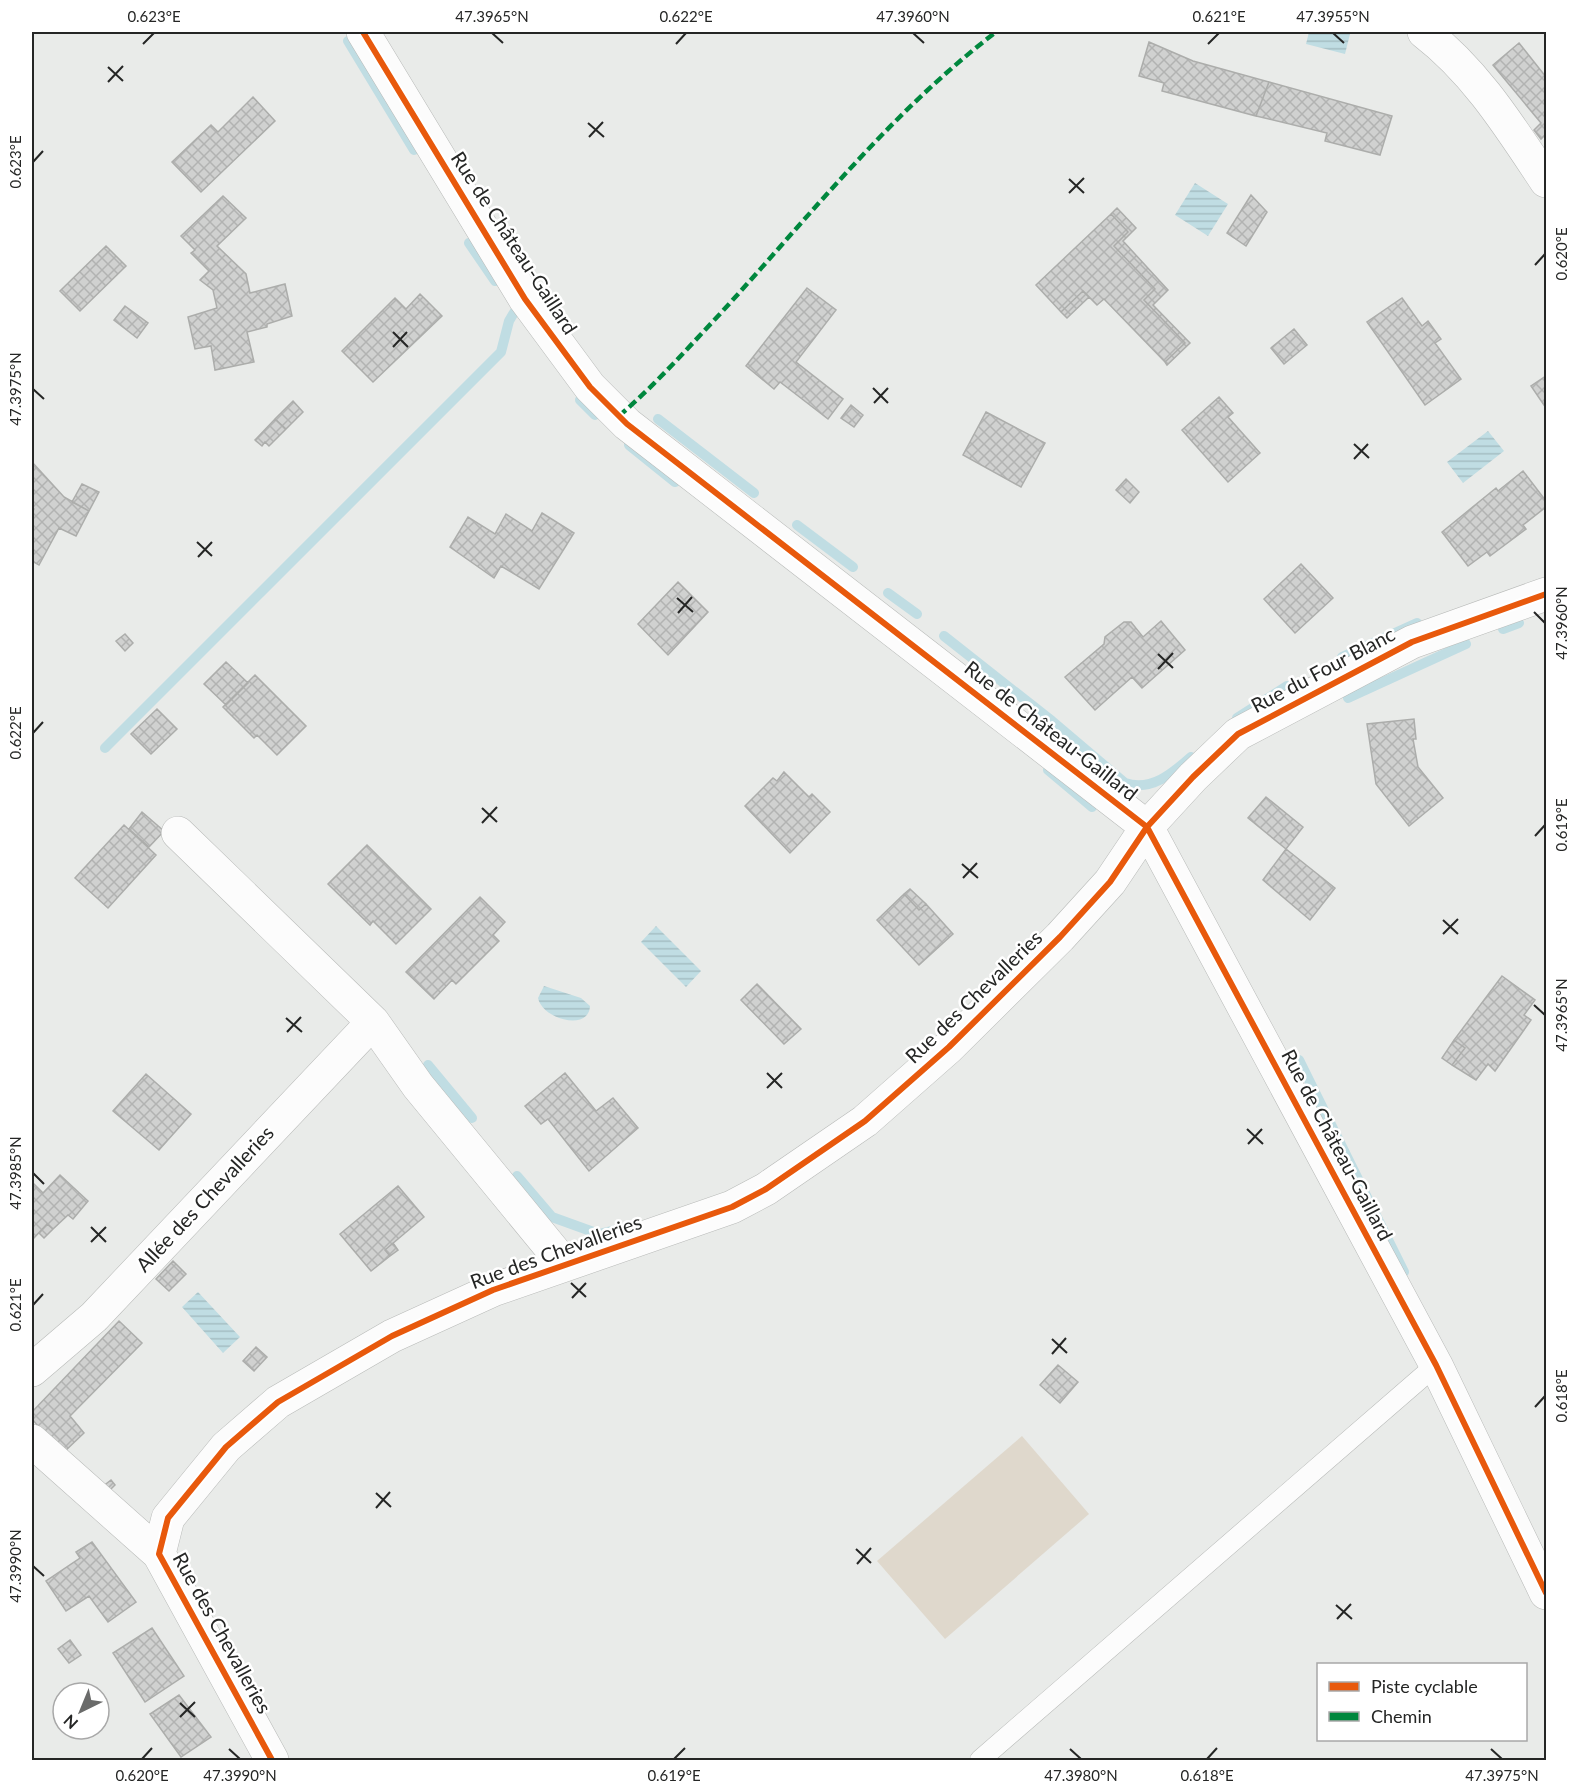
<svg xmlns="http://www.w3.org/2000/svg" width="1578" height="1792" viewBox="0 0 1578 1792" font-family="Lato,sans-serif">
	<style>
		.garden { fill: #dfd8cc }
		.water { fill: url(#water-rules) }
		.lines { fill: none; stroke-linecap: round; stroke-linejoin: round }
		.stream { stroke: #c0dde3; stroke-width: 10 }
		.building { fill: url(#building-cross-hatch); stroke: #acadab; stroke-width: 1.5 }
		.service-casing { stroke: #b8bab8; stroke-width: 21 }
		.minor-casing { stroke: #b8bab8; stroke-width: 34 }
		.service { stroke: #fcfcfc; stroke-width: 20 }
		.minor { stroke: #fcfcfc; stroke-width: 33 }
		.quiet { stroke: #00873e; stroke-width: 4.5; stroke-dasharray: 9 4.5; stroke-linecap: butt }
		.cycleway-casing { stroke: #fff; stroke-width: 10 }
		.cycleway { stroke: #e8590c; stroke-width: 6 }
		.ticks { fill: none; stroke: #252625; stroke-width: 2 }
		.labels { text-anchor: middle; stroke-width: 5; stroke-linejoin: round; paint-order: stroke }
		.street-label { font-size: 20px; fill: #252625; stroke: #fff }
		.neatline { fill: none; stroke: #252625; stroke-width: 2 }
		.ticks-label { font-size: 15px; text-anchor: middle; fill: #252625 }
	</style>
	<defs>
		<pattern id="water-rules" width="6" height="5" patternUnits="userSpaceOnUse" patternTransform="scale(1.5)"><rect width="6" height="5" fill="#c0dde3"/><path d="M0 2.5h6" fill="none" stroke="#a5bec3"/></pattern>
		<pattern id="building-cross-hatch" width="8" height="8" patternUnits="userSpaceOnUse" patternTransform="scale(1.5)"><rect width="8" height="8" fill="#d0d1d0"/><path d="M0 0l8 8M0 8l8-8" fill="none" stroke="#b2b3b2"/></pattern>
	</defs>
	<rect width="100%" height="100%" fill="#e9ebe9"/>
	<path class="garden" d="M1022 1436 1089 1514 945 1639 877 1561Z"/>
	<path class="water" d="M1309 32 1350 34 1345 54 1306 44Z
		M1195 183 1228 204 1208 236 1175 215Z
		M1488 431 1504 451 1463 483 1447 462Z
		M656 926 701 971 686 987 641 942Z
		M544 986 581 998 590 1006C589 1032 542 1019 538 998Z
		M198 1292 240 1337 223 1353 182 1307Z"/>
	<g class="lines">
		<path class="stream" d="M348 41 414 150
			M469 243 495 281
			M580 400 595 415
			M658 419 754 493
			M629 445 675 482
			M797 525 853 567
			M888 593 917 614
			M1503 629 1519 623
			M944 636 1052 721 1125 783C1151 792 1173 773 1191 757
			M1342 657 1417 623
			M1348 698 1466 644
			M1237 718 1287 686
			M105 748 501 352 509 321 515 311
			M1048 770 1092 807
			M1299 1060 1404 1272
			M428 1065 472 1118
			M517 1176 552 1217 599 1234 632 1226"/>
	</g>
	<path class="building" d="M1149 42 1193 61 1269 82 1256 116 1162 91 1164 83 1139 76Z
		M1519 43 1546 77V134L1541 139 1534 130 1541 123 1493 65Z
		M1269 82 1392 116 1380 155 1325 141 1327 133 1256 116Z
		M253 97 275 121 201 192 172 162 211 125 218 132Z
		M1251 195 1267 212 1246 246 1227 233Z
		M223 196 246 218 217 246 246 274 250 293 285 284 292 316 267 324V327L247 332 254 362 215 370 211 346 195 349 188 317 217 308 213 290 200 280 209 271 191 253 195 250 181 236Z
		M1117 208 1136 228 1123 241 1168 290 1153 305 1190 343 1167 365 1165 362 1185 343 1144 300 1155 289 1114 246 1128 232 1111 214Z
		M1111 214 1128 232 1114 246 1155 289 1144 300 1185 343 1165 362 1104 299 1097 305 1083 291 1061 312 1036 285Z
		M106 246 126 266 80 311 60 291Z
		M807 288 836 310 796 362 843 399 828 419 780 382 774 389 746 366Z
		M1083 291 1089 297 1067 318 1061 312Z
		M420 294 442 316 373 382 342 351 395 298 406 309Z
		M1402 298 1422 326 1428 321 1441 339 1435 343 1461 379 1425 405 1367 322Z
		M125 306 148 323 137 338 114 320Z
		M1294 329 1307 345 1284 364 1271 348Z
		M1546 376V408L1531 386Z
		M1219 397 1233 413 1228 417 1260 453 1228 482 1182 430Z
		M293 401 303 412 286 429 275 419Z
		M851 405 863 415 854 427 841 418Z
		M986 412 1045 443 1021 487 963 455Z
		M275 419 286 429 269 446 265 442 262 446 255 440Z
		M32 462 64 497 89 511 76 536 59 528 39 565 32 561V513L34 509 32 506Z
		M1523 471 1546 501V507L1523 525 1526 529 1490 556 1487 552 1468 566 1442 532 1496 488 1498 491Z
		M1126 479 1139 492 1130 503 1116 490Z
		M82 484 99 492 89 511 72 502Z
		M542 513 574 533 539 589 501 566 494 578 450 547 468 517 495 534 506 514 532 531Z
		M1301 564 1333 598 1295 633 1264 599Z
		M678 582 708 612 668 655 638 624Z
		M1161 621 1185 650 1142 688 1132 677 1095 710 1065 677 1104 644 1105 637 1124 622H1131L1143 637Z
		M125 634 133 643 125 651 116 641Z
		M226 662 248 683 226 705 204 684Z
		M255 675 306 726 277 755 257 735 254 738 223 707Z
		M157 709 177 729 151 754 131 734Z
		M1414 719 1416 739H1413L1418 767 1443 798 1409 826 1376 784 1367 724Z
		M784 772 809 797 812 794 830 812 790 853 745 806 773 778 777 781Z
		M1266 797 1303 827 1286 849 1248 818Z
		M142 812 164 831 149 847 129 829Z
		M124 825 156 855 108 908 75 878Z
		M367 845 431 909 396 944 373 921 370 925 328 884Z
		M1286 849 1335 888 1310 920 1263 880Z
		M910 889 926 904 919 910 904 894Z
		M904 894 919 910 926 904 953 934 919 965 877 920Z
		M480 897 505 922 493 935 499 941 456 984 452 980 434 999 406 972Z
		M1502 976 1535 1000 1524 1015 1531 1020 1495 1071 1488 1064 1476 1080 1452 1065 1465 1048 1454 1040Z
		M757 984 801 1029 784 1044 741 1000Z
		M1454 1040 1465 1048 1452 1065 1442 1058Z
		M565 1073 596 1111 613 1098 638 1128 589 1171 548 1119 541 1124 525 1106Z
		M146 1074 191 1114 159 1150 113 1111Z
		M60 1175 88 1201 73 1219 68 1215 53 1229 47 1224 32 1240V1182L43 1193Z
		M398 1186 424 1217 385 1250 390 1256 371 1271 340 1234Z
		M47 1224 53 1229 44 1238 39 1233Z
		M393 1243 398 1250 390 1256 385 1250Z
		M173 1261 186 1274 169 1291 156 1279Z
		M119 1321 142 1343 70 1416 84 1433 62 1454 32 1419V1412Z
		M256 1347 267 1357 254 1371 243 1361Z
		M1058 1365 1078 1382 1060 1403 1040 1385Z
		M111 1480 115 1485 107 1493 102 1487Z
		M92 1542 136 1602 108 1622 89 1596 66 1611 46 1581 80 1558 76 1552Z
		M152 1628 184 1676 145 1702 113 1653Z
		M70 1640 81 1655 69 1663 58 1649Z
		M179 1695 211 1737 181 1757 150 1714Z"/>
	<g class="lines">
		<g class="service-casing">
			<path id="service" d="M980 1760 1436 1365"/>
		</g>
		<g class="minor-casing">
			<path id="minor" d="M363 32 525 299 590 387 627 424 1147 827 1436 1365 1546 1593
				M1424 32C1476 72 1510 127 1546 181
				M178 833 373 1022 418 1086 565 1265
				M32 1370 94 1317 373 1022
				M32 1441 159 1554
				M272 1760 159 1554 168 1518 226 1447 278 1402 392 1336 493 1290 732 1207 766 1189 865 1121 949 1047 1060 937 1110 882 1147 827 1193 777 1238 734 1412 642 1546 594"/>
		</g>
		<use href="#service" class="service"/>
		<use href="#minor" class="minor"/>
		<path class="quiet" d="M619 416C655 385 686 350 719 315 809 217 890 113 996 32"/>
		<g class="cycleway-casing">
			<path id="cycleway" d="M363 32 525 299 590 387 627 424 1147 827 1436 1365 1546 1593
				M272 1760 159 1554 168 1518 226 1447 278 1402 392 1336 493 1290 732 1207 766 1189 865 1121 949 1047 1060 937 1110 882 1147 827 1193 777 1238 734 1412 642 1546 594"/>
		</g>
		<use href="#cycleway" class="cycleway"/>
	</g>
	<path class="ticks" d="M492 33 503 43M913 33 924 43M1333 33 1344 43M143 44 154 33M676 44 686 33M1208 44 1219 33M108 67 123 81M108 82 123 66M588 123 604 137M589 137 603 122M33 162 43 151M1069 179 1084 193M1069 193 1084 178M1535 265 1545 254M393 332 408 347M393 347 407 332M873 388 888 403M33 389 44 399M874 403 888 388M1354 444 1369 458M1354 459 1368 444M197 542 212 556M198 557 212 542M677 598 693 612M1534 612 1545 623M678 613 692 597M1158 654 1173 668M1158 669 1173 653M33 733 43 722M482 808 497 822M482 823 497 807M1535 836 1545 825M962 864 978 878M963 878 977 863M1443 920 1458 934M1443 934 1458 919M1534 1005 1545 1015M286 1018 302 1032M287 1032 301 1017M767 1073 782 1088M767 1088 782 1073M1247 1129 1263 1144M1248 1144 1262 1129M33 1173 44 1184M91 1227 106 1242M91 1242 106 1227M571 1283 586 1297M572 1298 586 1283M33 1305 43 1294M1052 1339 1067 1353M1052 1354 1066 1338M1535 1407 1545 1396M376 1493 391 1507M376 1508 390 1492M856 1549 871 1563M857 1564 871 1548M33 1566 44 1576M1336 1605 1352 1619M1337 1619 1351 1604M180 1703 195 1717M180 1717 195 1702M229 1749 240 1759M1070 1749 1081 1759M1491 1749 1502 1759M142 1759 152 1748M674 1759 685 1748M1207 1759 1217 1748"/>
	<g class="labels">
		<g class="street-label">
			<text transform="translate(514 243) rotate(57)" y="7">Rue de Château-Gaillard</text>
			<text transform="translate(1323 670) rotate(-28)" y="7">Rue du Four Blanc</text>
			<text transform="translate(1051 731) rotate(38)" y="7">Rue de Château-Gaillard</text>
			<text transform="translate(974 997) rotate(-44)" y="7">Rue des Chevalleries</text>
			<text transform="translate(1337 1145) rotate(62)" y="7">Rue de Château-Gaillard</text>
			<text transform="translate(205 1199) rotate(-47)" y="7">Allée des Chevalleries</text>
			<text transform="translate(556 1252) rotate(-20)" y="7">Rue des Chevalleries</text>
			<text transform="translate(222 1633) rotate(61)" y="7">Rue des Chevalleries</text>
		</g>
	</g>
	<rect width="1578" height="1792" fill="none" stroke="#ffffff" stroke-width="66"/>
	<rect x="1317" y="1663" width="210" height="78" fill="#ffffff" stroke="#a8a8a8" stroke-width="1.5"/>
	<rect x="1329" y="1682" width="30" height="9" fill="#e8590c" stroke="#a8a8a8" stroke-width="1.5"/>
	<text x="1371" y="1693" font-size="18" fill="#252625">Piste cyclable</text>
	<rect x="1329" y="1712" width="30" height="9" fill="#00873e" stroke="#a8a8a8" stroke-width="1.5"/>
	<text x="1371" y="1723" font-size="18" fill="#252625">Chemin</text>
	<g transform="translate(81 1711) rotate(223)"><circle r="28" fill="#ffffff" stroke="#a8a8a8" stroke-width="1.5"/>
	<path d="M0-4.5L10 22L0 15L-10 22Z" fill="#6a6b6a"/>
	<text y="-9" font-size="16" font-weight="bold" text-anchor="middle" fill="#252625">N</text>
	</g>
	<rect x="33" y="33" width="1512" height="1726" class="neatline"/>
	<g class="ticks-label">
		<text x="154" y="22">0.623°E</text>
		<text x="492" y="22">47.3965°N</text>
		<text x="686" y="22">0.622°E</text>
		<text x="913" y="22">47.3960°N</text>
		<text x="1219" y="22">0.621°E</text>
		<text x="1333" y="22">47.3955°N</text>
		<text transform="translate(16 162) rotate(-90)" y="5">0.623°E</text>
		<text transform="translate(1562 254) rotate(-90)" y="5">0.620°E</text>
		<text transform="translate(16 389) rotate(-90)" y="5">47.3975°N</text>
		<text transform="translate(1562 623) rotate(-90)" y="5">47.3960°N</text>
		<text transform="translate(16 733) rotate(-90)" y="5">0.622°E</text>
		<text transform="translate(1562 825) rotate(-90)" y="5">0.619°E</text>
		<text transform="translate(1562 1015) rotate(-90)" y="5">47.3965°N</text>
		<text transform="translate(16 1173) rotate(-90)" y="5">47.3985°N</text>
		<text transform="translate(16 1305) rotate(-90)" y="5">0.621°E</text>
		<text transform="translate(1562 1396) rotate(-90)" y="5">0.618°E</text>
		<text transform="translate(16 1566) rotate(-90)" y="5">47.3990°N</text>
		<text x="142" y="1781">0.620°E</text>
		<text x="240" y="1781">47.3990°N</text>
		<text x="674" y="1781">0.619°E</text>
		<text x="1081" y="1781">47.3980°N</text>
		<text x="1207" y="1781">0.618°E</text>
		<text x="1502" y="1781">47.3975°N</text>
	</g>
</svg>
